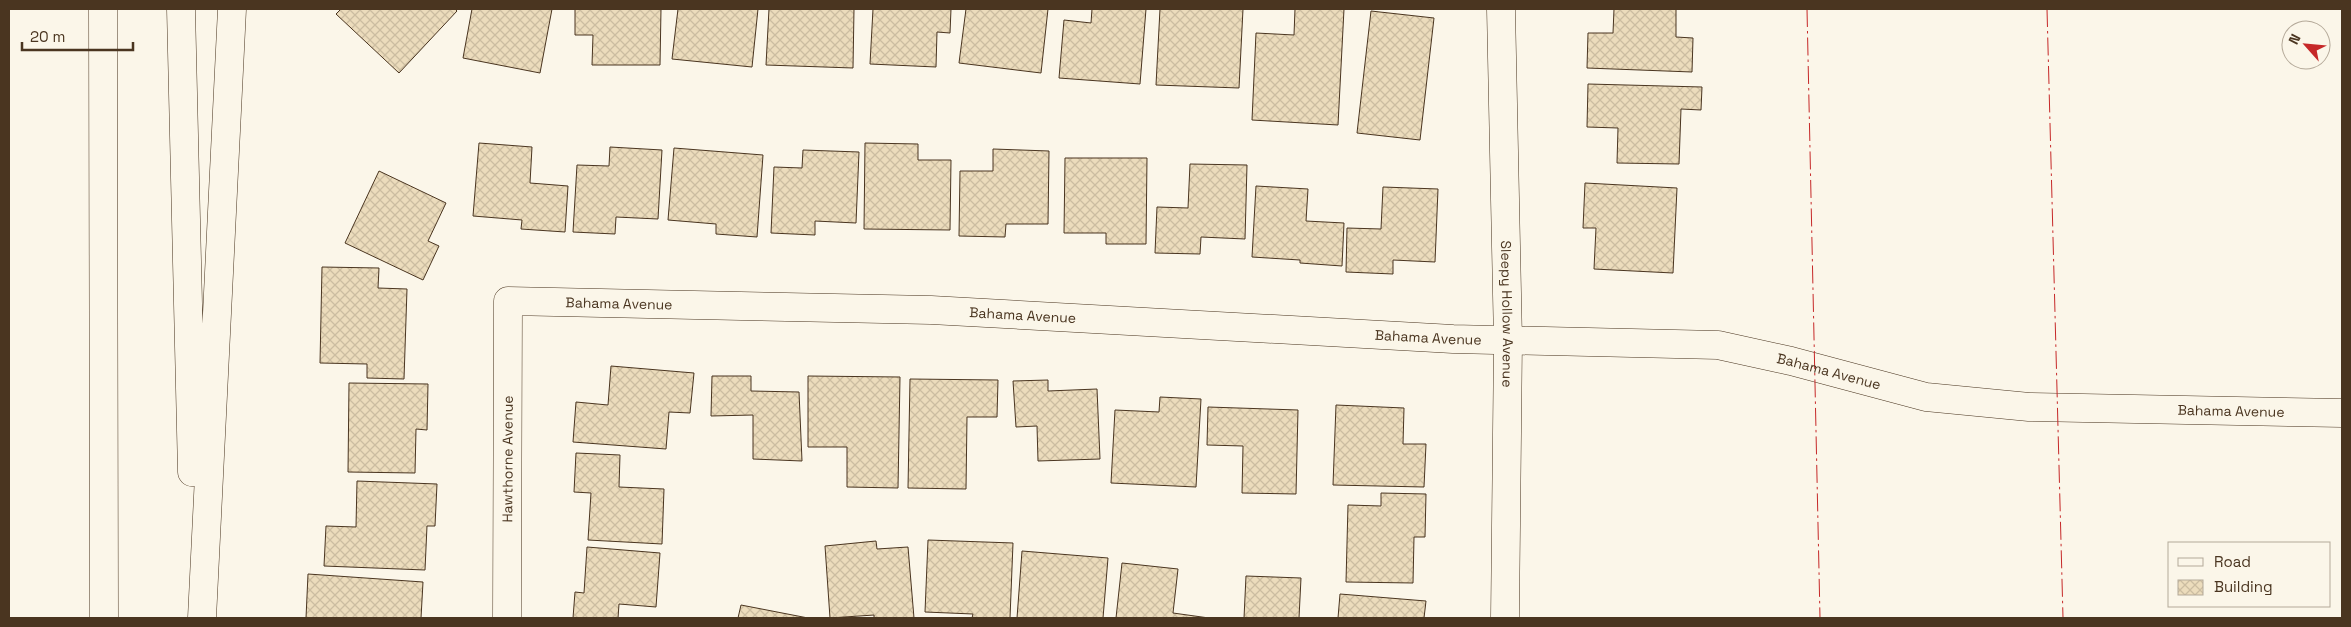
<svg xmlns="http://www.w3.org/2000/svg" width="2351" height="627" viewBox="0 0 2351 627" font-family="'Space Grotesk',sans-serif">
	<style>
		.building { fill: url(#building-cross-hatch); stroke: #4a3520 }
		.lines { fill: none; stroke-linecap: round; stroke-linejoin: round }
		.minor-casing { stroke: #4a3520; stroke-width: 29 }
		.highway-casing { stroke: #4a3520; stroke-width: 29 }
		.minor { stroke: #fbf6e9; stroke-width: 28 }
		.highway { stroke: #fbf6e9; stroke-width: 28 }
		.power { stroke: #c62828; stroke-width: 1; stroke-dasharray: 18 4 2.5 4; stroke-linecap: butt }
		.labels { text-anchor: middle; stroke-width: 4; stroke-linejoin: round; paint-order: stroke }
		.street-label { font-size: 14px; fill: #4a3520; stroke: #fbf6e9 }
	</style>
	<defs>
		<pattern id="building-cross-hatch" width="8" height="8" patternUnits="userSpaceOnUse" patternTransform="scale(1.25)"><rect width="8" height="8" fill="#ecdcbc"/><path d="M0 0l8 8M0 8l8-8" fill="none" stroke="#ccbda1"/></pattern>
	</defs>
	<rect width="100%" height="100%" fill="#fbf6e9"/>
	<path class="building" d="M341 9H455L457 11 399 73 336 14Z
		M472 9H552L540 73 463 58Z
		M575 9H661L660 65H592L593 35H575Z
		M678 9H758L752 67 672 59Z
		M769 9H854L853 68 766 65Z
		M873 9H951L950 33 937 32 936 67 870 64Z
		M966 9H1048L1041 73 959 63Z
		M1092 9H1146L1140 84 1059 78 1064 20 1091 23Z
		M1160 9H1243L1239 88 1156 85Z
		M1295 9H1344L1338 125 1252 120 1256 33 1294 35Z
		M1614 9H1676V37L1693 38 1692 72 1587 68 1588 33H1613Z
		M1371 11 1434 18 1420 140 1357 133Z
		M1588 84 1702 87 1701 110 1681 109 1679 164 1617 163 1618 128 1587 127Z
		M479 143 532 147 530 183 568 186 565 232 521 229 522 220 473 216Z
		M865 143 918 144V160H951L950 230 864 229Z
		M610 147 662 150 658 219 616 217 615 234 573 232 577 165 609 166Z
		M674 148 763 155 757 237 716 234V224L668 220Z
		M993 149 1049 151 1048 224H1006L1005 237 959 236 960 171H993Z
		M803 150 859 152 856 223 815 221V235L771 233 774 167 802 168Z
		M1065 158H1147L1146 244H1106V233H1064Z
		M1190 164 1247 165 1245 239 1201 237 1200 254 1155 253 1157 207 1188 208Z
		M379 171 446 203 428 241 439 246 423 280 345 243Z
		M1585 183 1677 188 1673 273 1594 269 1596 228H1583Z
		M1256 186 1308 189 1306 221 1344 223 1342 266 1300 263V260L1252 257Z
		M1383 187 1438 189 1435 262 1393 260V274L1346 272 1347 228 1381 229Z
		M322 267 379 268 378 288 407 289 404 379 367 378V364L320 363Z
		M611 366 694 373 690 413 669 412 666 449 573 442 576 402 608 405Z
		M712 376H751V391L799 392 802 461 753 459V415L711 416Z
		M808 376 900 377 898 488 847 487V447H808Z
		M910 379 998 380 997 417H967L966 489 908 488Z
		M1048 380V391L1097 389 1100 459 1038 461 1037 426 1016 427 1013 381Z
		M349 383 428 384 427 430 416 429 415 473 348 472Z
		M1160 397 1201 399 1196 487 1111 483 1115 410 1159 412Z
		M1336 405 1404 408 1403 444H1426L1424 487 1333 485Z
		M1208 407 1298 410 1296 494 1242 493 1243 446 1207 445Z
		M576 453 620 455 619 487 664 489 662 544 588 540 591 493 574 492Z
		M357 481 437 484 435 526H427L425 570 324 566 326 526 356 527Z
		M1381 493 1426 494 1425 537H1414L1413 583 1346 582 1348 505 1381 506Z
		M928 540 1013 543 1010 618H972L973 614 925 612Z
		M876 541 877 549 908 547 914 618H874V615L830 618 825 546Z
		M587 547 660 553 656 607 619 604 618 618H573L575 592 584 593Z
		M1022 551 1108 558 1103 618H1017Z
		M1122 563 1178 569 1173 613 1209 618H1116Z
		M308 574 423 582 421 618H306Z
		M1246 576 1301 578 1299 618H1211H1244Z
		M1340 594 1426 601 1424 618H1338Z
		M741 605 808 618H738Z"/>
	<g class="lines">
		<g class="minor-casing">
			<g id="minor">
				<path id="s1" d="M1501 9 1508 341 1505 618"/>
				<path id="s2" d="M507 618 508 301 931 310 1453 339 1718 345 1791 361 1926 397 2029 407 2342 413"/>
			</g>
		</g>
		<g class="highway-casing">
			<path id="highway" d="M103 9 104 618
				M181 9 192 472
				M202 618 232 9"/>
		</g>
		<use href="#minor" class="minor"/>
		<use href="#highway" class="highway"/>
		<path class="power" d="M1807 9 1820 618
			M2047 9 2063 618"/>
	</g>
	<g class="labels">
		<g class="street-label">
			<text dy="5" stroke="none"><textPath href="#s2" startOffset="428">Bahama Avenue</textPath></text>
			<text dy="5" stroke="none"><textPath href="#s1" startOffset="305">Sleepy Hollow Avenue</textPath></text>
			<text dy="5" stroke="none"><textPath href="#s2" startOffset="832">Bahama Avenue</textPath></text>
			<text dy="5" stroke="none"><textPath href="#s2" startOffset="1238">Bahama Avenue</textPath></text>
			<text dy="5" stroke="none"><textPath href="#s2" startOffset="1642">Bahama Avenue</textPath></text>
			<text dy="5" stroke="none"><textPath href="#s2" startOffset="2048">Bahama Avenue</textPath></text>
			<text dy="5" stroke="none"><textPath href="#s2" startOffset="159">Hawthorne Avenue</textPath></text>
		</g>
	</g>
	<rect width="2351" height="627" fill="none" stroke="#4a3520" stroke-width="20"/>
	<rect x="2168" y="542" width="162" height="65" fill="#fbf6e9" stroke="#b4a999"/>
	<rect x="2178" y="558" width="25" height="8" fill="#fbf6e9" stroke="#b4a999"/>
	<text x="2214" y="567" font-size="15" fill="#4a3520">Road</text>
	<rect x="2178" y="580" width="25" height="15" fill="url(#building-cross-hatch)" stroke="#b4a999"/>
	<text x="2214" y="592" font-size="15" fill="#4a3520">Building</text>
	<g transform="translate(2306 45) rotate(297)"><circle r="24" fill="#fbf6e9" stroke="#b4a999"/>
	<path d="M0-4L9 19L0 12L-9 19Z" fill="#c62828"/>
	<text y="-8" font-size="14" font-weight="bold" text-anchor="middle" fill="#4a3520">N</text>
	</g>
	<path d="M22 42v8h111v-8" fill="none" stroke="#4a3520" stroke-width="2.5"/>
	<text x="30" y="42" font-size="15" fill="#4a3520" stroke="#fbf6e9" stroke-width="4" paint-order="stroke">20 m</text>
</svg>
